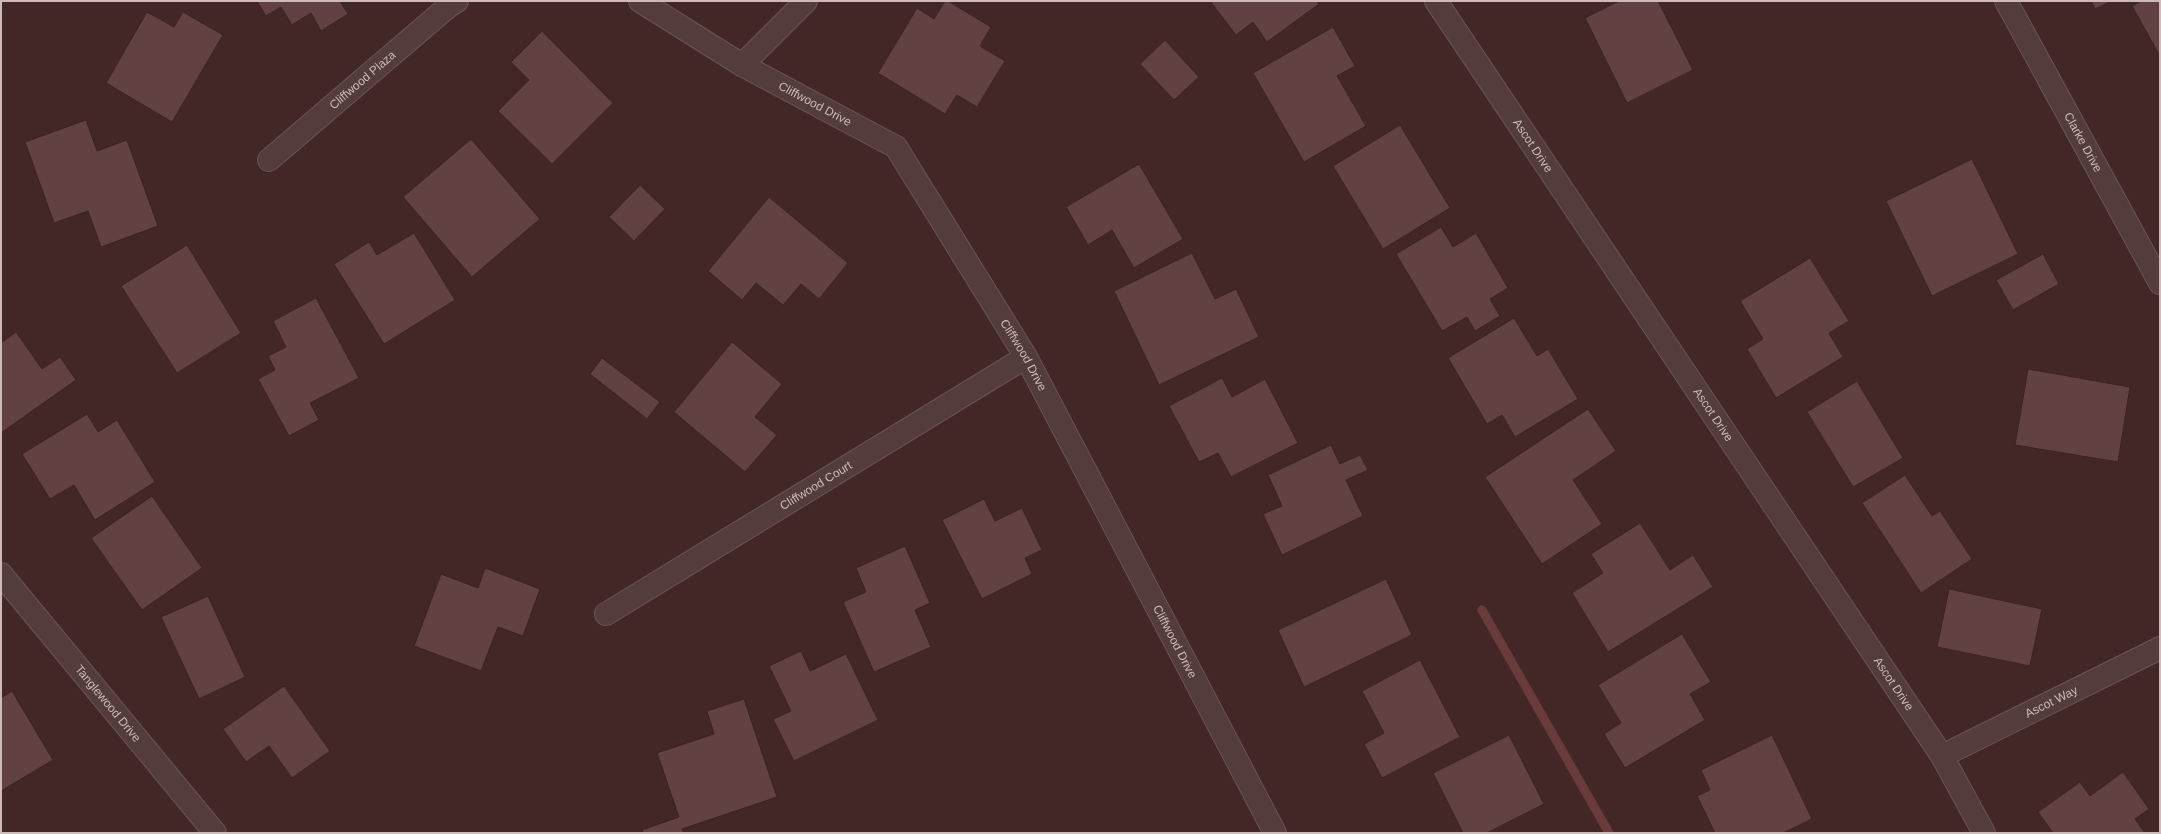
<svg xmlns="http://www.w3.org/2000/svg" width="2161" height="834" viewBox="0 0 2161 834" font-family="Arial,sans-serif">
	<style>
		.lines { fill: none; stroke-linecap: round; stroke-linejoin: round }
		.stream { stroke: #6a3b3b; stroke-width: 9 }
		.building { fill: #614141; stroke: #3a2322 }
		.street-casing { stroke: #6a5554; stroke-width: 24 }
		.street { stroke: #533c3b; stroke-width: 22 }
		.labels { text-anchor: middle; stroke-width: 3.5; stroke-linejoin: round; paint-order: stroke }
		.street-label { font-size: 12px; fill: #cdbab9; stroke: #382020 }
	</style>
	<rect width="100%" height="100%" fill="#432727"/>
	<g class="lines">
		<path class="stream" d="M1482 610 1609 833"/>
	</g>
	<path class="building" d="M257 1H340L348 14 321 31 311 13 292 25 281 7 266 16Z
		M945 1H948L991 27 980 46 1005 61 977 107 957 95 945 114 878 73 917 8 934 19Z
		M1210 1H1317L1319 4 1267 42 1253 22 1236 35Z
		M1619 1H1658L1693 70 1627 103 1585 18Z
		M2091 1H2112L2095 9Z
		M2141 1H2160V56L2132 6Z
		M147 12 174 27 183 12 223 35 172 122 106 83Z
		M1333 27 1355 66 1337 76 1366 126 1304 162 1253 73Z
		M542 31 613 103 552 164 498 111 529 80 511 62Z
		M1165 40 1199 77 1174 100 1140 64Z
		M86 120 97 151 127 140 158 226 101 247 88 211 54 223 25 142Z
		M1400 125 1450 208 1383 249 1333 166Z
		M471 139 540 219 472 277 403 197Z
		M1972 159 2018 254 1932 296 1886 201Z
		M1139 164 1183 239 1134 268 1112 230 1088 245 1066 207Z
		M640 185 665 209 634 241 609 217Z
		M769 197 848 263 819 299 801 284 783 305 756 283 742 300 708 271Z
		M1441 227 1453 247 1476 233 1508 288 1490 299 1500 316 1475 331 1467 317 1442 331 1396 254Z
		M414 233 455 300 384 344 334 264 369 242 377 255Z
		M187 245 241 333 177 373 121 286Z
		M1192 253 1215 299 1236 289 1259 337 1159 385 1114 291Z
		M2043 254 2059 284 2013 310 1996 280Z
		M1810 258 1849 321 1829 333 1843 357 1776 398 1747 349 1763 339 1740 301Z
		M316 298 359 378 310 403 319 420 289 436 258 379 275 370 268 356 286 347 273 321Z
		M1514 318 1537 356 1548 349 1578 399 1515 437 1502 415 1487 424 1448 358Z
		M16 332 42 369 60 357 76 380 1 433V343Z
		M732 342 782 384 755 417 777 435 745 472 674 412Z
		M602 358 660 402 647 419 590 374Z
		M2028 369 2130 387 2118 462 2015 445Z
		M1222 378 1232 397 1265 379 1298 443 1231 477 1218 453 1199 462 1169 406Z
		M1857 381 1903 458 1853 487 1807 412Z
		M1588 409 1616 451 1573 480 1602 524 1542 564 1485 477Z
		M87 414 98 432 117 420 155 482 95 520 74 485 50 499 22 454Z
		M1331 445 1340 464 1360 455 1368 470 1346 480 1363 516 1282 555 1263 514 1282 506 1268 475Z
		M1905 475 1932 516 1940 511 1972 559 1921 593 1862 503Z
		M152 496 202 568 142 610 91 538Z
		M984 499 995 521 1022 508 1042 550 1025 558 1032 574 982 599 942 520Z
		M1640 523 1670 570 1693 555 1713 587 1608 652 1572 593 1603 573 1591 554Z
		M905 546 930 603 915 610 931 647 874 672 843 602 866 592 856 568Z
		M485 568 540 589 523 636 498 627 481 671 414 646 441 574 478 588Z
		M1386 579 1412 635 1304 687 1278 630Z
		M1949 589 2042 609 2030 666 1937 647Z
		M208 596 245 677 199 699 161 617Z
		M1682 634 1711 682 1690 694 1705 720 1625 768 1604 734 1621 723 1598 685Z
		M801 651 810 671 846 654 878 720 794 761 773 719 791 711 769 666Z
		M1420 660 1460 737 1382 778 1364 744 1384 733 1362 691Z
		M284 686 330 751 292 778 269 746 246 762 223 729Z
		M12 691 53 760 1 791V698Z
		M744 699 777 797 682 829 684 833H643L642 830 679 817 657 753 714 734 707 711Z
		M1509 735 1544 804 1487 833H1463L1433 773Z
		M1772 735 1812 819 1783 833H1715L1697 796 1710 790 1701 770Z
		M2123 772 2149 809 2135 819 2145 833H2053L2038 812 2080 782 2090 796Z"/>
	<g class="lines">
		<g class="street-casing">
			<g id="street">
				<path id="s1" d="M640 1 742 65 896 147 1026 357 1275 833"/>
				<path id="s2" d="M1436 1 1942 756 1984 833"/>
				<path id="s3" d="M2006 1 2160 283"/>
				<path d="M742 65 806 1"/>
				<path id="s4" d="M269 160 449 6 457 1"/>
				<path id="s5" d="M1 574 215 833"/>
				<path id="s6" d="M606 614 1026 357"/>
				<path id="s7" d="M1942 756 2160 648"/>
			</g>
		</g>
		<use href="#street" class="street"/>
	</g>
	<g class="labels">
		<g class="street-label">
			<text dy="4" stroke="none"><textPath href="#s4" startOffset="123">Cliffwood Plaza</textPath></text>
			<text dy="4" stroke="none"><textPath href="#s1" startOffset="203">Cliffwood Drive</textPath></text>
			<text dy="4" stroke="none"><textPath href="#s3" startOffset="161">Clarke Drive</textPath></text>
			<text dy="4" stroke="none"><textPath href="#s2" startOffset="174">Ascot Drive</textPath></text>
			<text dy="4" stroke="none"><textPath href="#s1" startOffset="539">Cliffwood Drive</textPath></text>
			<text dy="4" stroke="none"><textPath href="#s2" startOffset="498">Ascot Drive</textPath></text>
			<text dy="4" stroke="none"><textPath href="#s6" startOffset="246">Cliffwood Court</textPath></text>
			<text dy="4" stroke="none"><textPath href="#s1" startOffset="863">Cliffwood Drive</textPath></text>
			<text dy="4" stroke="none"><textPath href="#s2" startOffset="822">Ascot Drive</textPath></text>
			<text dy="4" stroke="none"><textPath href="#s7" startOffset="122">Ascot Way</textPath></text>
			<text dy="4" stroke="none"><textPath href="#s5" startOffset="168">Tanglewood Drive</textPath></text>
		</g>
	</g>
	<rect width="2161" height="834" fill="none" stroke="#cdbab9" stroke-width="4"/>
</svg>
